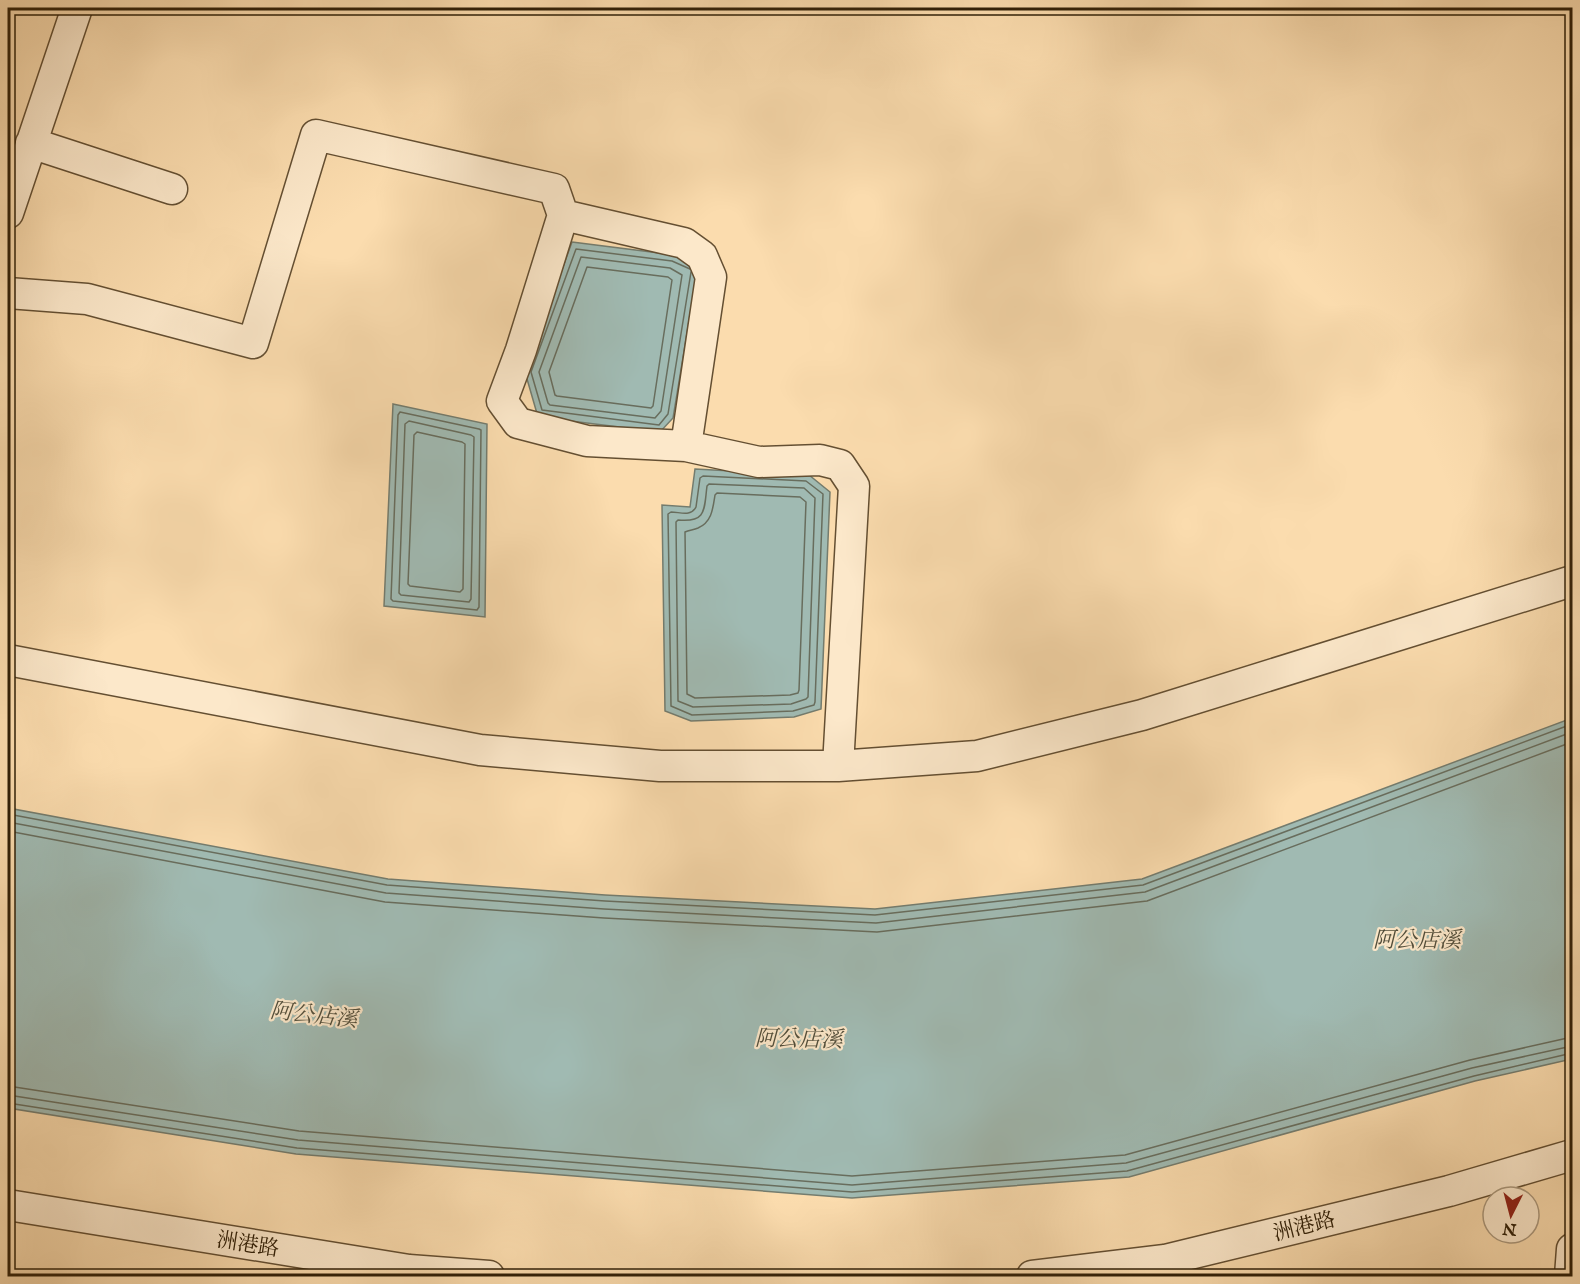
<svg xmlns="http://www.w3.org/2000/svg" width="1580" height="1284" viewBox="0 0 1580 1284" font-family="'IM FELL English','Noto Serif TC',serif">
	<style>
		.water { fill: #a0bab2; stroke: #747c6e; stroke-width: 1.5 }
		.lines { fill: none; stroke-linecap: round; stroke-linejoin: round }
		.shore { stroke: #686d5d; stroke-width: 1.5 }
		.minor-casing { stroke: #644f32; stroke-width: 33 }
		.minor { stroke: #fce8ca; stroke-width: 30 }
		.labels { text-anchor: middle; stroke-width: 4.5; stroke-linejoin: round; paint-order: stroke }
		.street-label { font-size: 21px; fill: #312008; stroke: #fce8ca }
		.water-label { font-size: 22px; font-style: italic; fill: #524e3b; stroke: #fce8ca }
	</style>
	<rect width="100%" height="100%" fill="#fbdcae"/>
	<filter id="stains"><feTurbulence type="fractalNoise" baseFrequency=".00333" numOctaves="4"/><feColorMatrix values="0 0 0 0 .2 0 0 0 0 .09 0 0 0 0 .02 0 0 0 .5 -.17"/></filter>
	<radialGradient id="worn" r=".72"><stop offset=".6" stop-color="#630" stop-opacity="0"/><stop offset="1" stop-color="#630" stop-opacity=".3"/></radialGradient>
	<path class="water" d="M572 242 675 255 698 266 673 418 660 432 538 417 525 372Z
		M393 404 487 424 485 617 384 606Z
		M695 469 809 475 830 492 821 709 794 717 691 721 665 711 662 505 690 507Z
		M1572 718V1059L1475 1081 1129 1177 852 1198 296 1154 8 1108V808L388 879 605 895 875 909 1142 879Z"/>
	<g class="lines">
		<path class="shore" d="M581 257 670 268 682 275 661 411 655 418 550 405 548 403 539 372Z
			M587 267 668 277 672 280 653 406 651 408 557 396 555 395 549 372Z
			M690 269 672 261 576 249 531 372 542 410 659 425 668 414 691 272
			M400 412 479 429 481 430 479 607 477 610 393 601 391 599 398 415Z
			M409 421 471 435 474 437 471 599 469 602 401 595 399 593 405 424Z
			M417 432 462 442 465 444 463 589 460 592 410 586 408 584 414 435Z
			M703 476 806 481 823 494 815 702 814 705 793 711 692 715 671 706 668 514 671 512C680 512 691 517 696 507L700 478Z
			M709 484 804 488 815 498 808 697 806 699 791 704 693 707 678 701 676 522 678 520C707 523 704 509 707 486Z
			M717 493 800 497 806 502 799 690 798 693 790 695 695 698 687 694 685 532C689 530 693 530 698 528 712 522 713 508 715 495Z
			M8 814 387 885 605 901 875 915 1143 885 1572 724
			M8 822 386 893 604 909 876 923 1145 892 1572 732
			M8 831 385 902 604 918 877 932 1147 901 1572 742
			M8 1086 299 1131 852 1176 1125 1155 1470 1060 1572 1037
			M8 1095 298 1140 852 1185 1126 1163 1472 1068 1572 1046
			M8 1103 297 1148 852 1192 1127 1171 1474 1076 1572 1053"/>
		<g class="minor-casing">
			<path id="minor" d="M31 143 172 189
				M8 213 77 8
				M563 215 521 350 502 401 518 423 587 441 686 446
				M8 293 87 299 253 343 316 135 554 189 563 215 684 243 702 256 711 277 686 446 759 462 820 460 840 465 854 486 838 766
				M8 660 480 750 660 766H838L977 756 1142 715 1572 581
				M8 1205 409 1270 489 1276
				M1032 1276 1165 1260 1449 1191 1572 1155
				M1570 1276 1572 1249"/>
		</g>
		<use href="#minor" class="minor"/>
	</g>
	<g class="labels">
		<g class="street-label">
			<text transform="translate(1304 1226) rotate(-14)" y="7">洲港路</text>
			<text transform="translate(248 1244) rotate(9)" y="7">洲港路</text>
		</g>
		<g class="water-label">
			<text x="1417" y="947">阿公店溪</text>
			<text transform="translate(314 1014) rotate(6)" y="8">阿公店溪</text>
			<text transform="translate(799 1038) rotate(1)" y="8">阿公店溪</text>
		</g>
	</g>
	<rect width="1580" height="1284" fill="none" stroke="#fbdcae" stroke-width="30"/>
	<rect x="9" y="9" width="1562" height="1266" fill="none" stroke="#312008" stroke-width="3"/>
	<rect x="15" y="15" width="1550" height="1254" fill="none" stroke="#312008" stroke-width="1.5"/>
	<g transform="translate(1511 1215) rotate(186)"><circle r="28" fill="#fce8ca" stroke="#ab987c" stroke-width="1.5"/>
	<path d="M0-4.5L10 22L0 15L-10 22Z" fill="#8f2418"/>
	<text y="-9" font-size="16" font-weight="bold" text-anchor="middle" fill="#312008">N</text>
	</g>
	<rect width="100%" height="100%" filter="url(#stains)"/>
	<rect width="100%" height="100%" fill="url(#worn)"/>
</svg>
